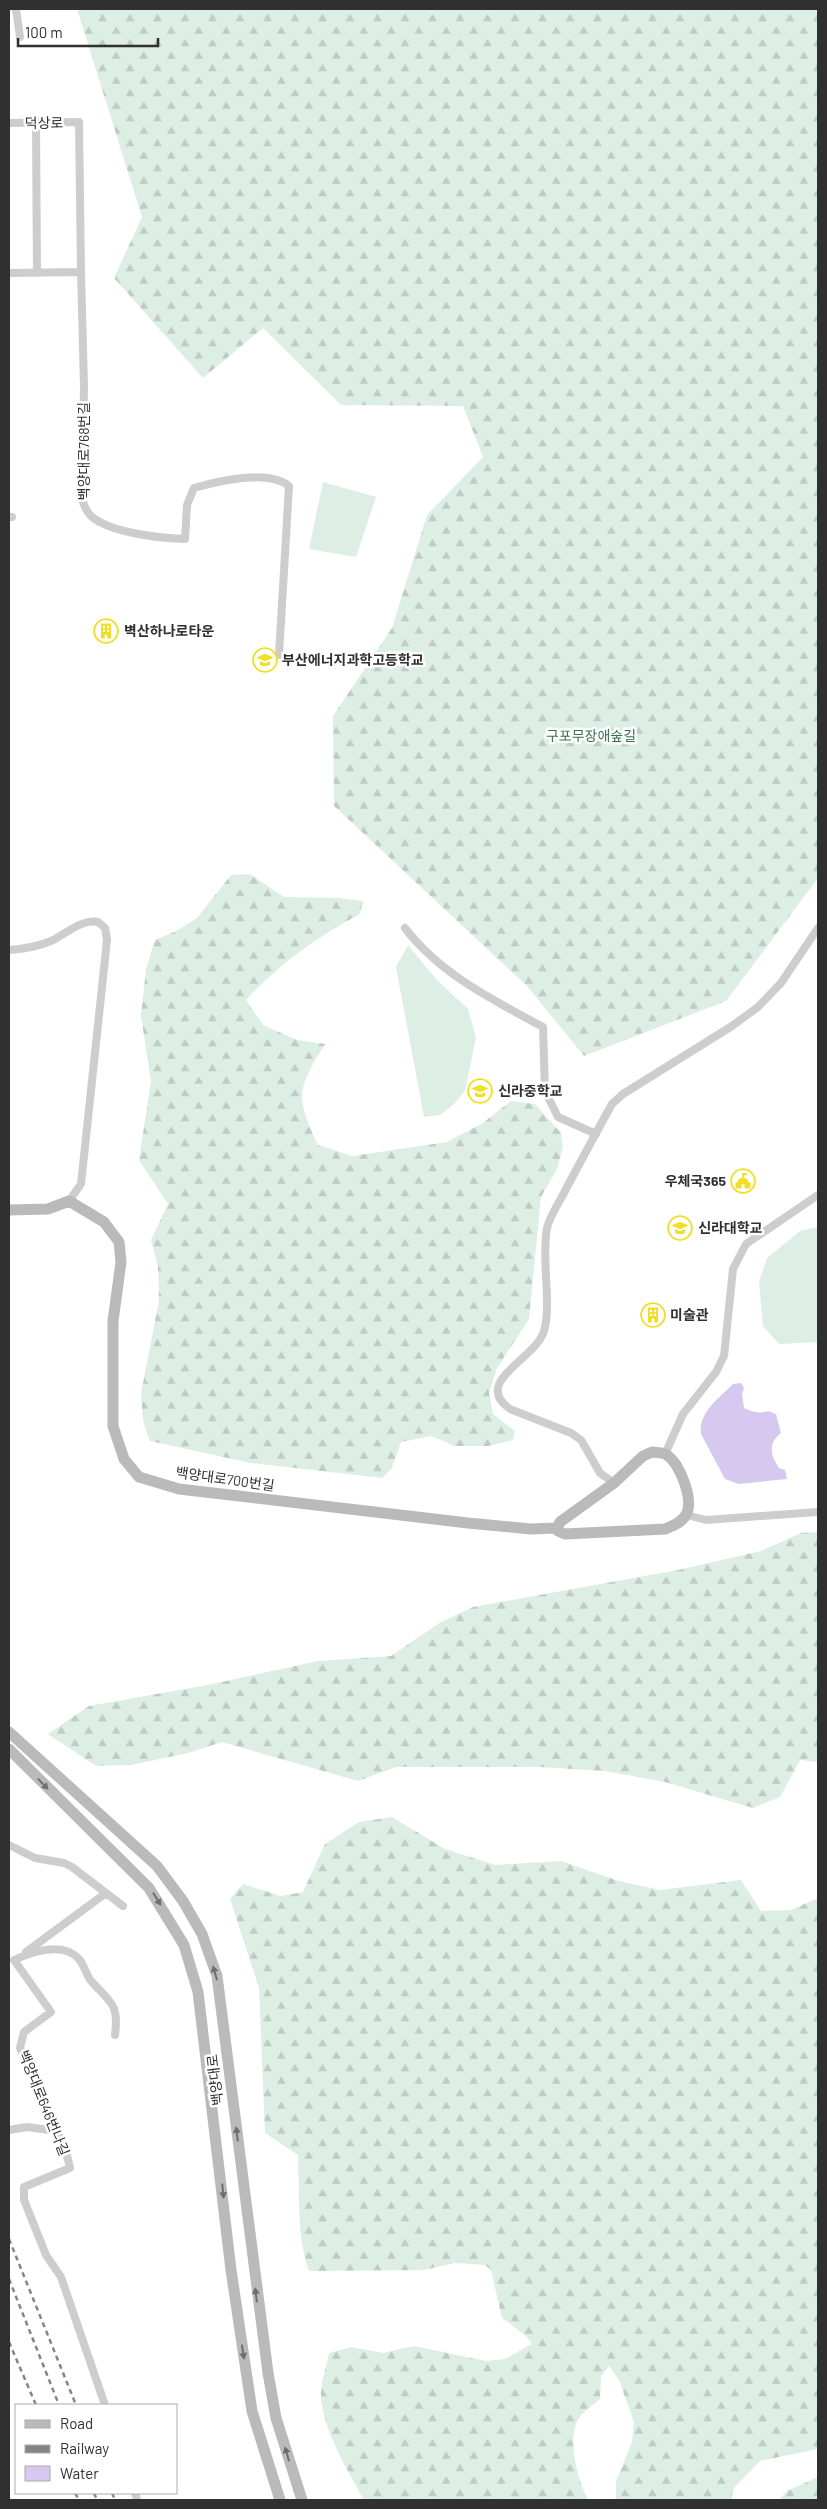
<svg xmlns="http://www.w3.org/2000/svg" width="827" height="2509" viewBox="0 0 827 2509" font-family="Barlow,'Noto Sans KR',sans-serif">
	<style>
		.forest { fill: url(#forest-firs) }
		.pitch { fill: #ddeee4 }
		.water { fill: #d6c8ef }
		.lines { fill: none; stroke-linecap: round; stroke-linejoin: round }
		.street { stroke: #cdcdcd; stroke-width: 8 }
		.secondary { stroke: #bababa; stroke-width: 11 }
		.rail { stroke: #858585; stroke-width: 2.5; stroke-dasharray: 5 4; stroke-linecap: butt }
		.oneway { fill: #6e6e6e }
		.labels { text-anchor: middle; stroke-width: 5; stroke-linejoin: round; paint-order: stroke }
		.street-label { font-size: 14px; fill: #303030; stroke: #fff }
		.poi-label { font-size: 14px; font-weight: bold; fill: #303030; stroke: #fff; text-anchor: start }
		.park-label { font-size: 14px; fill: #396f55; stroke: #fff }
	</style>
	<defs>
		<pattern id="forest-firs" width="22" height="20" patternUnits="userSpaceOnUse" patternTransform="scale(1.25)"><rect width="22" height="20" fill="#ddeee4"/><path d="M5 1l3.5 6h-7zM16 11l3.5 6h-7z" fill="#beccc4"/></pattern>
	</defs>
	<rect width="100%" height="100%" fill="#fff"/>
	<path class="forest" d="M77 9H818V878L726 1001 584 1056 527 986 334 806 333 716 392 628 427 515 483 457 463 406 341 405 263 328 203 378 114 278 142 217Z
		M250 874 284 897 339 898 363 901 360 914C317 937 279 964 246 1000L263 1025 297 1040 325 1044C297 1089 295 1097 318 1145L352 1156 447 1142 483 1123 511 1101 535 1104 561 1133 563 1147 557 1169 541 1197 529 1319 497 1368 489 1393 493 1414 515 1431 513 1440 488 1446H455L431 1436 401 1442 392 1468 382 1478 251 1463 150 1441 143 1420 141 1394 159 1300 158 1266 151 1240 168 1204 139 1160 151 1081 141 1016 146 969 155 940 176 931 197 918 231 875Z
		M818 1532V1762L800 1760 780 1797 753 1808 665 1782 605 1771 541 1767H396L358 1781 222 1742 188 1753 131 1765 96 1766 48 1734 89 1706 213 1684 318 1661 391 1656 441 1622 473 1607 678 1570 761 1551 801 1533Z
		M392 1817 445 1849 495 1865 561 1861 619 1881 660 1890 741 1880 761 1911 791 1910 818 1898V2449L760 2461 734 2488 731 2500H616V2481L632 2442 634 2422 619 2380 609 2366 601 2376 600 2399C593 2405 584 2411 579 2418 566 2438 578 2480 588 2500H364C348 2471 319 2424 321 2390 322 2378 327 2365 329 2353L352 2347 383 2353 414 2346 486 2361 505 2359 532 2344 526 2336 502 2318 491 2270 485 2265 455 2263 424 2270 309 2271C296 2235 300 2194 298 2155L265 2133 259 1988 230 1899 243 1884 281 1896 303 1892 325 1844 359 1822Z
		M818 2477V2500H779L787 2491Z"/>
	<path class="pitch" d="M323 482 376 497 356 557 309 549Z
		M408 945 436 979 468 1009 476 1037 465 1091 454 1104 440 1115 424 1117 396 967Z
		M818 1227V1342L779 1344 763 1326 759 1282 767 1258 800 1231Z"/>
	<path class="water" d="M741 1383 744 1388 742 1394 744 1408C752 1412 760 1414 768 1411L776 1414 781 1433C767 1444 771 1456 779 1468L785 1470 787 1479 739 1484 725 1479 701 1434C698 1413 719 1398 733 1384Z"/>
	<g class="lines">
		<path class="street" d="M16 9 20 37
			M9 123 79 122 81 272
			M36 123 37 273
			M9 273 81 272 84 386 82 499C84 506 86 511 91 516 110 533 160 538 185 539L187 505 194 488C218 481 268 469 289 486L279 655
			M9 517H12
			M405 928C440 974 493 1000 543 1027L545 1091 558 1117 596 1134
			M9 950C24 949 37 947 51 941 66 934 81 919 98 922L105 928 107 940 81 1184 69 1201
			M665 1454 683 1414 716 1372 724 1356 733 1269 746 1244 818 1195
			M614 1483 600 1473 581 1440 571 1433 510 1409C471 1382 536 1359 544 1331 552 1304 541 1259 547 1228 550 1215 561 1200 567 1187 582 1159 597 1131 612 1104L623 1094 732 1026 758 1007 781 983 818 928
			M687 1515 706 1520 818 1512
			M9 1845 35 1858 64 1863 72 1867 123 1906
			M26 1952 106 1893
			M14 1960 51 2012 24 2032 20 2048 66 2151 70 2168 24 2187V2200L46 2255 61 2277 105 2405
			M14 1960C31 1952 63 1941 79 1959 85 1966 86 1976 92 1982 111 2003 119 2004 115 2035
			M9 2130 27 2127 57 2131
			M135 2493 137 2500"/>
		<path class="secondary" d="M9 1210 48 1209 69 1201 104 1222 119 1242 121 1262 113 1321V1426L124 1459 139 1477 179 1489 468 1523 531 1529 557 1528
			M652 1452C657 1453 663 1452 667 1455 680 1464 693 1498 687 1513 683 1522 673 1526 665 1529L565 1534 558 1531 557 1528 560 1522 614 1483 643 1456Z
			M9 1732 157 1866 183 1901 202 1934 217 1976 268 2373 276 2418 302 2500
			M9 1749 149 1888 184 1945 198 1992 231 2270 252 2411 280 2500"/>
		<path class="rail" d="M9 2239 76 2405
			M9 2279 59 2405
			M9 2342 36 2405
			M75 2493 79 2500
			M94 2493 97 2500
			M112 2493 115 2500"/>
	</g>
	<defs><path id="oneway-solid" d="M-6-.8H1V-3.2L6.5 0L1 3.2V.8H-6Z" transform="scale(1.25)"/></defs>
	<g class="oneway">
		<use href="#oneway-solid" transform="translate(43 1784) rotate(46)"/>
		<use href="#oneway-solid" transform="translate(157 1899) rotate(58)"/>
		<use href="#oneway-solid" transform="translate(215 1973) rotate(-106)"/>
		<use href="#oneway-solid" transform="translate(237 2134) rotate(-97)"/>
		<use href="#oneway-solid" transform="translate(223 2191) rotate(84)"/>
		<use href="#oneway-solid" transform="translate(256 2295) rotate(-97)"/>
		<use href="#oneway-solid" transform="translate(243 2352) rotate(81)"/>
		<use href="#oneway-solid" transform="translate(287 2454) rotate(-106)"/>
	</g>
	<defs>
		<g id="building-ring" transform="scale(1.25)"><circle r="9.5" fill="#fff" stroke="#f1df27" stroke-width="1.5"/><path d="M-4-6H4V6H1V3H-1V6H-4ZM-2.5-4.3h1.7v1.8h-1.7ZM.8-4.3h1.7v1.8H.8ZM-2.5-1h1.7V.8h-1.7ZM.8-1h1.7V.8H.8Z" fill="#f1df27"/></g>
		<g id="school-ring" transform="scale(1.25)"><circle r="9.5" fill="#fff" stroke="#f1df27" stroke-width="1.5"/><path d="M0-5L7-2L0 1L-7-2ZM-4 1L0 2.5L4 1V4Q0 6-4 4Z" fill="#f1df27"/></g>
		<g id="civic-ring" transform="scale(1.25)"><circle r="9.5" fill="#fff" stroke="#f1df27" stroke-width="1.5"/><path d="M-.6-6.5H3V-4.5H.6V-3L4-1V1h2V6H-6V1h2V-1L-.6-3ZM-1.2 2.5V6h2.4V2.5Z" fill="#f1df27"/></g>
		<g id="university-ring" transform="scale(1.25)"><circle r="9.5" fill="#fff" stroke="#f1df27" stroke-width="1.5"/><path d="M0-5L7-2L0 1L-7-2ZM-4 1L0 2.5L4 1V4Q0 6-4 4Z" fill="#f1df27"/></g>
	</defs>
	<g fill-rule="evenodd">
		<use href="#building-ring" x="106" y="631"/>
		<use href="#school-ring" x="265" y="660"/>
		<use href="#school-ring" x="480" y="1091"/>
		<use href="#civic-ring" x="743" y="1181"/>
		<use href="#university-ring" x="680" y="1228"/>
		<use href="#building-ring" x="653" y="1315"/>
	</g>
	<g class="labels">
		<g class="street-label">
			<text transform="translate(44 123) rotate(-1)" y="5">덕상로</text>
			<text transform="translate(84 451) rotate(-90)" y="5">백양대로768번길</text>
			<text transform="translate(225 1479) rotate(8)" y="5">백양대로700번길</text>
			<text transform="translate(215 2080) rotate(-97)" y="5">백양대로</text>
			<text transform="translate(44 2103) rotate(68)" y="5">백양대로646번나길</text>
		</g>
		<g class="poi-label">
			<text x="124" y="636">벽산하나로타운</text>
			<text x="282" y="665">부산에너지과학고등학교</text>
			<text x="498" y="1096">신라중학교</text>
			<text x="726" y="1186" text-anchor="end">우체국365</text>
			<text x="698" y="1233">신라대학교</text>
			<text x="670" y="1320">미술관</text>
		</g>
		<g class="park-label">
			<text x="591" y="741">구포무장애숲길</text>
		</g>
	</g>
	<rect width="827" height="2509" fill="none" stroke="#303030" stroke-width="20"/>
	<rect x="15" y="2404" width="162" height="90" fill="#ffffff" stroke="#acacac"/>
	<rect x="25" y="2420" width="25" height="8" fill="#bababa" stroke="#acacac"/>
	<text x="60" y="2429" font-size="15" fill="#303030">Road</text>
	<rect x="25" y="2445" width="25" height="8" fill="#858585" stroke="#acacac"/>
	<text x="60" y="2454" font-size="15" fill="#303030">Railway</text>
	<rect x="25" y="2466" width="25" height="15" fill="#d6c8ef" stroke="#acacac"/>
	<text x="60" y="2479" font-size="15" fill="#303030">Water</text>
	<path d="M18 38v8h140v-8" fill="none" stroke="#303030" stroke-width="2.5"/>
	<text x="25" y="38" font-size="15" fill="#303030" stroke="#ffffff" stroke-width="4" paint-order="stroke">100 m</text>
</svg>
